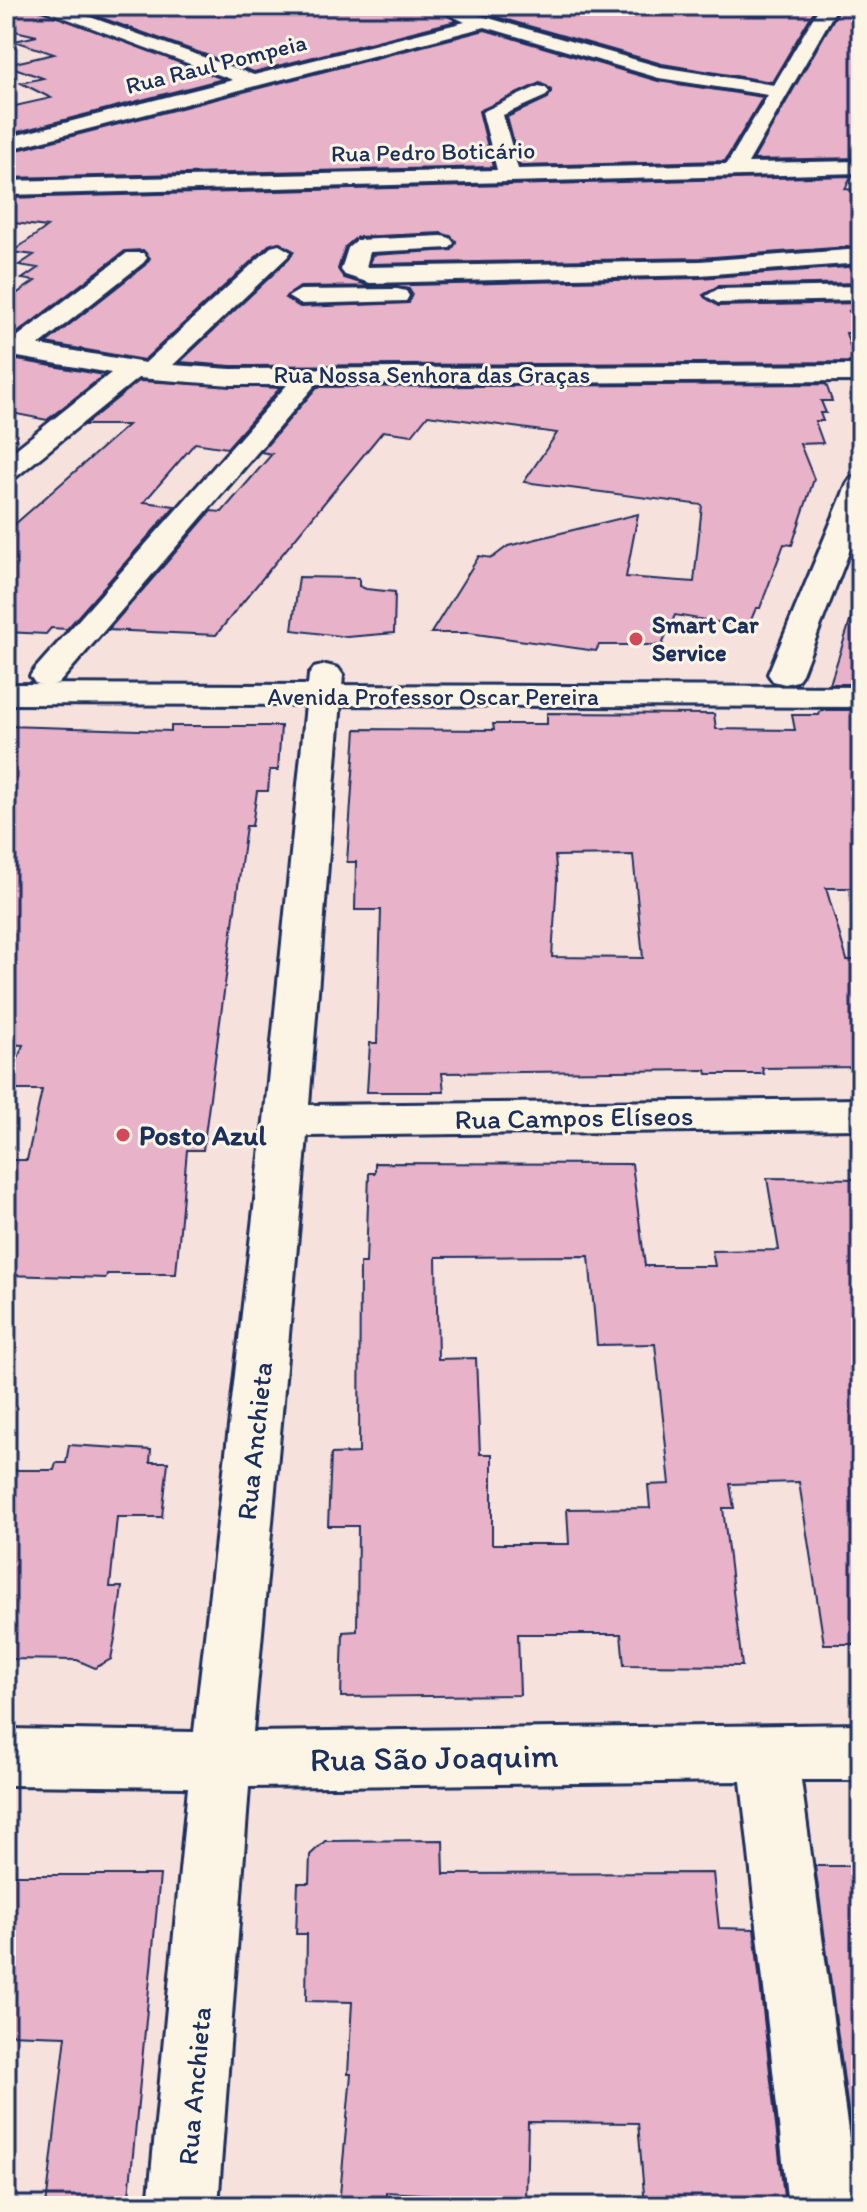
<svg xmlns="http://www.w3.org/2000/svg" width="867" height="2212" viewBox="0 0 867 2212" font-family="Itim,sans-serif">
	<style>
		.building { fill: #e8b2c9; stroke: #1b2f5e; stroke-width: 2; fill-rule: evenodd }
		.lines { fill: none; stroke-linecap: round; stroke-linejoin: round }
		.minor-casing { stroke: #1b2f5e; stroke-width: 6 }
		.major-casing { stroke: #1b2f5e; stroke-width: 6 }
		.minor { fill: #fcf5e5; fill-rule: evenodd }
		.major { fill: #fcf5e5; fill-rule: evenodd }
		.poi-dot { fill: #d1495b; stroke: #fcf5e5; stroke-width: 3 }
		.labels { text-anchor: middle; stroke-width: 6; stroke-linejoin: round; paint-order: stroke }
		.far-street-label { font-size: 24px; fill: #1b2f5e; stroke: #fcf5e5 }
		.far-poi-label { font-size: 24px; font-weight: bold; fill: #1b2f5e; stroke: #fcf5e5; text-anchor: start }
		.street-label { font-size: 28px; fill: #1b2f5e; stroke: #fcf5e5 }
		.poi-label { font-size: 28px; font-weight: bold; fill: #1b2f5e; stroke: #fcf5e5; text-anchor: start }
		.near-street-label { font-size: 34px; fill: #1b2f5e; stroke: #fcf5e5 }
	</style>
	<rect width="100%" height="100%" fill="#f6e1dd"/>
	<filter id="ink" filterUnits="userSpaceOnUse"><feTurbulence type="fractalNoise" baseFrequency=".0125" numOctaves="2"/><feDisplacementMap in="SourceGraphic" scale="16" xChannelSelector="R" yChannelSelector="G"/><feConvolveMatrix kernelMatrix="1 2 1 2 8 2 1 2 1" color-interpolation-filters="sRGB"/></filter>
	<g filter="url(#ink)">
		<path class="building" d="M6 6H30L223 79 6 135V108L51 98 21 83 43 78 6 65 54 54 15 41 37 36 6 29Z
			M68 6H817L772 82 662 64 458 6 445 13 456 21 254 72Z
			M841 6H861V158L753 160Z
			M485 30 658 81 763 97 725 161 520 166 507 117 548 98 551 90 540 83 479 111 493 167 6 178V153Z
			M852 176 845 189 861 191V246L700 258 370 264 372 255 452 250 456 241 442 233 357 237 345 247 338 269 344 278 370 286 700 278 861 266V283L718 286 703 295 718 306 861 303V311H849L856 324H850L854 333H846L855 362 231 366 180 362 289 259 294 251 278 242 269 245 144 360 46 343 145 265 150 258 143 250 125 251 12 337 6 336V301L35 281 22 279 38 268 19 265 34 255 12 252 47 227 6 222V198ZM397 286 409 289 412 294 409 303 300 307 285 298 300 287Z
			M6 358 104 375 47 420 6 412Z
			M139 381 280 388 227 448 195 443 144 502 175 506 67 629 51 628 46 634 6 632V532L128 425H84Z
			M826 384 832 401H821L826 413H820L823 421H815L823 443 800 444 814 479 792 545 784 544 760 608H756L748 627 675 615 662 645H599L596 651 469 633H431L479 556 492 558 508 546 638 514 626 577 694 582 702 505 524 482 557 433 428 415 412 435 383 431 216 635 108 630 211 511 222 512 272 454 261 452 317 387Z
			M299 577 359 578V586L366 589 395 592 394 633 347 637 292 630Z
			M854 609 861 610V684H830Z
			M821 710H861V888H826L847 960H861V1067L762 1068 764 1074H707L706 1070 442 1073 444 1092H367L370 1043H377L381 910H355L356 862H347L356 729 494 730 493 724H547V713L714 714 716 729 795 730 792 715H819ZM633 855 643 958 552 957 557 880 555 856Z
			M6 726 171 731V726H281L278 770H270L268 791H257L252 826H246L203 1150H187L176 1274H107L106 1278 6 1275V1160H27L42 1090H6L23 1045 6 1044Z
			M375 1163 632 1164 645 1266H715L712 1251 779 1250 767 1178 861 1179V1644H824L799 1482 730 1484 734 1508H723L742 1666 624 1665 621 1634H518L520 1695 341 1697 343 1632 357 1631 358 1526H328L331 1454 359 1453 360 1263H366L369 1173H375ZM589 1256 597 1345 655 1344 670 1484 648 1485 650 1508 567 1509 569 1544H492V1454H480L476 1358 438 1359 436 1257Z
			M69 1445 151 1450 150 1462H168L162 1517H117L110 1587H122L116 1633 111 1659 95 1668 77 1660 6 1659V1470H54L56 1463H66Z
			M443 1840 444 1874 713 1873 719 1928 754 1929 785 2206H645L638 2123 528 2122 526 2200 386 2192V2206H339L351 2074H348L352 2002 306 2001 307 1934H296L298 1883H309L310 1855 325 1841Z
			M815 1866H861V2206Z
			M6 1875H160L128 2206H46L66 2036 6 2034Z"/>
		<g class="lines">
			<g class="minor-casing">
				<path id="minor" d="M33 6H59L254 75 465 22 448 14 457 9 661 67 774 85 820 6H838L748 163 861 161V173L6 195V181L497 170 482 112 539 86 546 88 549 92 546 96 503 115 518 169 727 164 768 95 659 78 485 27 6 150V138L233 80Z
					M442 236 450 238 454 243 450 248 370 252 366 267 700 261 861 249V263L700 275 370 283 345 275 341 270 348 248 357 240Z
					M279 245 291 252 287 257 173 365 231 369 861 365V381L316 384 59 683 47 686 35 683 30 676 35 669 287 385H231L138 378 16 477 6 480V457L111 373 6 355V339L13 340 127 253H143L147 258 143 263 39 345 145 363 271 247Z
					M861 286V300L718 303 706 296 718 289Z
					M397 289 406 291 409 296 406 301 300 304 288 297 300 290Z
					M861 475V521L802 674 797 681 785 684 773 681 768 674 847 484 851 478Z
					M326 665 338 668 343 675 309 1105 861 1099V1129L307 1136 253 1732 861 1724V1780H801L858 2206H788L741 1781 249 1787 218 2206H148L188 1787 6 1785V1729L194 1732 264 1121 309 675 314 668Z"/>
			</g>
			<g class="major-casing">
				<path id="major" d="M6 684 861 687V707L6 704Z"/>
			</g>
			<use href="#minor" class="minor"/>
			<use href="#major" class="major"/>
		</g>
	</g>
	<g class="poi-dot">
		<circle cx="636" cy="639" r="8"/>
		<circle cx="123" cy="1135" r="8"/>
	</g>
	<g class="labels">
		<g class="far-street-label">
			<text transform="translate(216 64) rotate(-14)" y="8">Rua Raul Pompeia</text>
			<text transform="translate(433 152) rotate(-1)" y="8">Rua Pedro Boticário</text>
			<text x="432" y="383">Rua Nossa Senhora das Graças</text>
			<text x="433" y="705">Avenida Professor Oscar Pereira</text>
		</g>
		<g class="far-poi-label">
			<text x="652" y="633">Smart Car<tspan x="652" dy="28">Service</tspan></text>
		</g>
		<g class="street-label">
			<text transform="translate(574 1117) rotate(-1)" y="10">Rua Campos Elíseos</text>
			<text transform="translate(254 1441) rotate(-84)" y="10">Rua Anchieta</text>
			<text transform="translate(194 2086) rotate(-85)" y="10">Rua Anchieta</text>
		</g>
		<g class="poi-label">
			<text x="139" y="1145">Posto Azul</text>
		</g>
		<g class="near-street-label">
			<text transform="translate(434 1757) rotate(-1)" y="12">Rua São Joaquim</text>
		</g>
	</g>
	<rect width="867" height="2212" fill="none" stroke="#fcf5e5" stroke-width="32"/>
	<rect x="16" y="16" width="835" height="2180" fill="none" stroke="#1b2f5e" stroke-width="3" filter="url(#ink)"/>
</svg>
